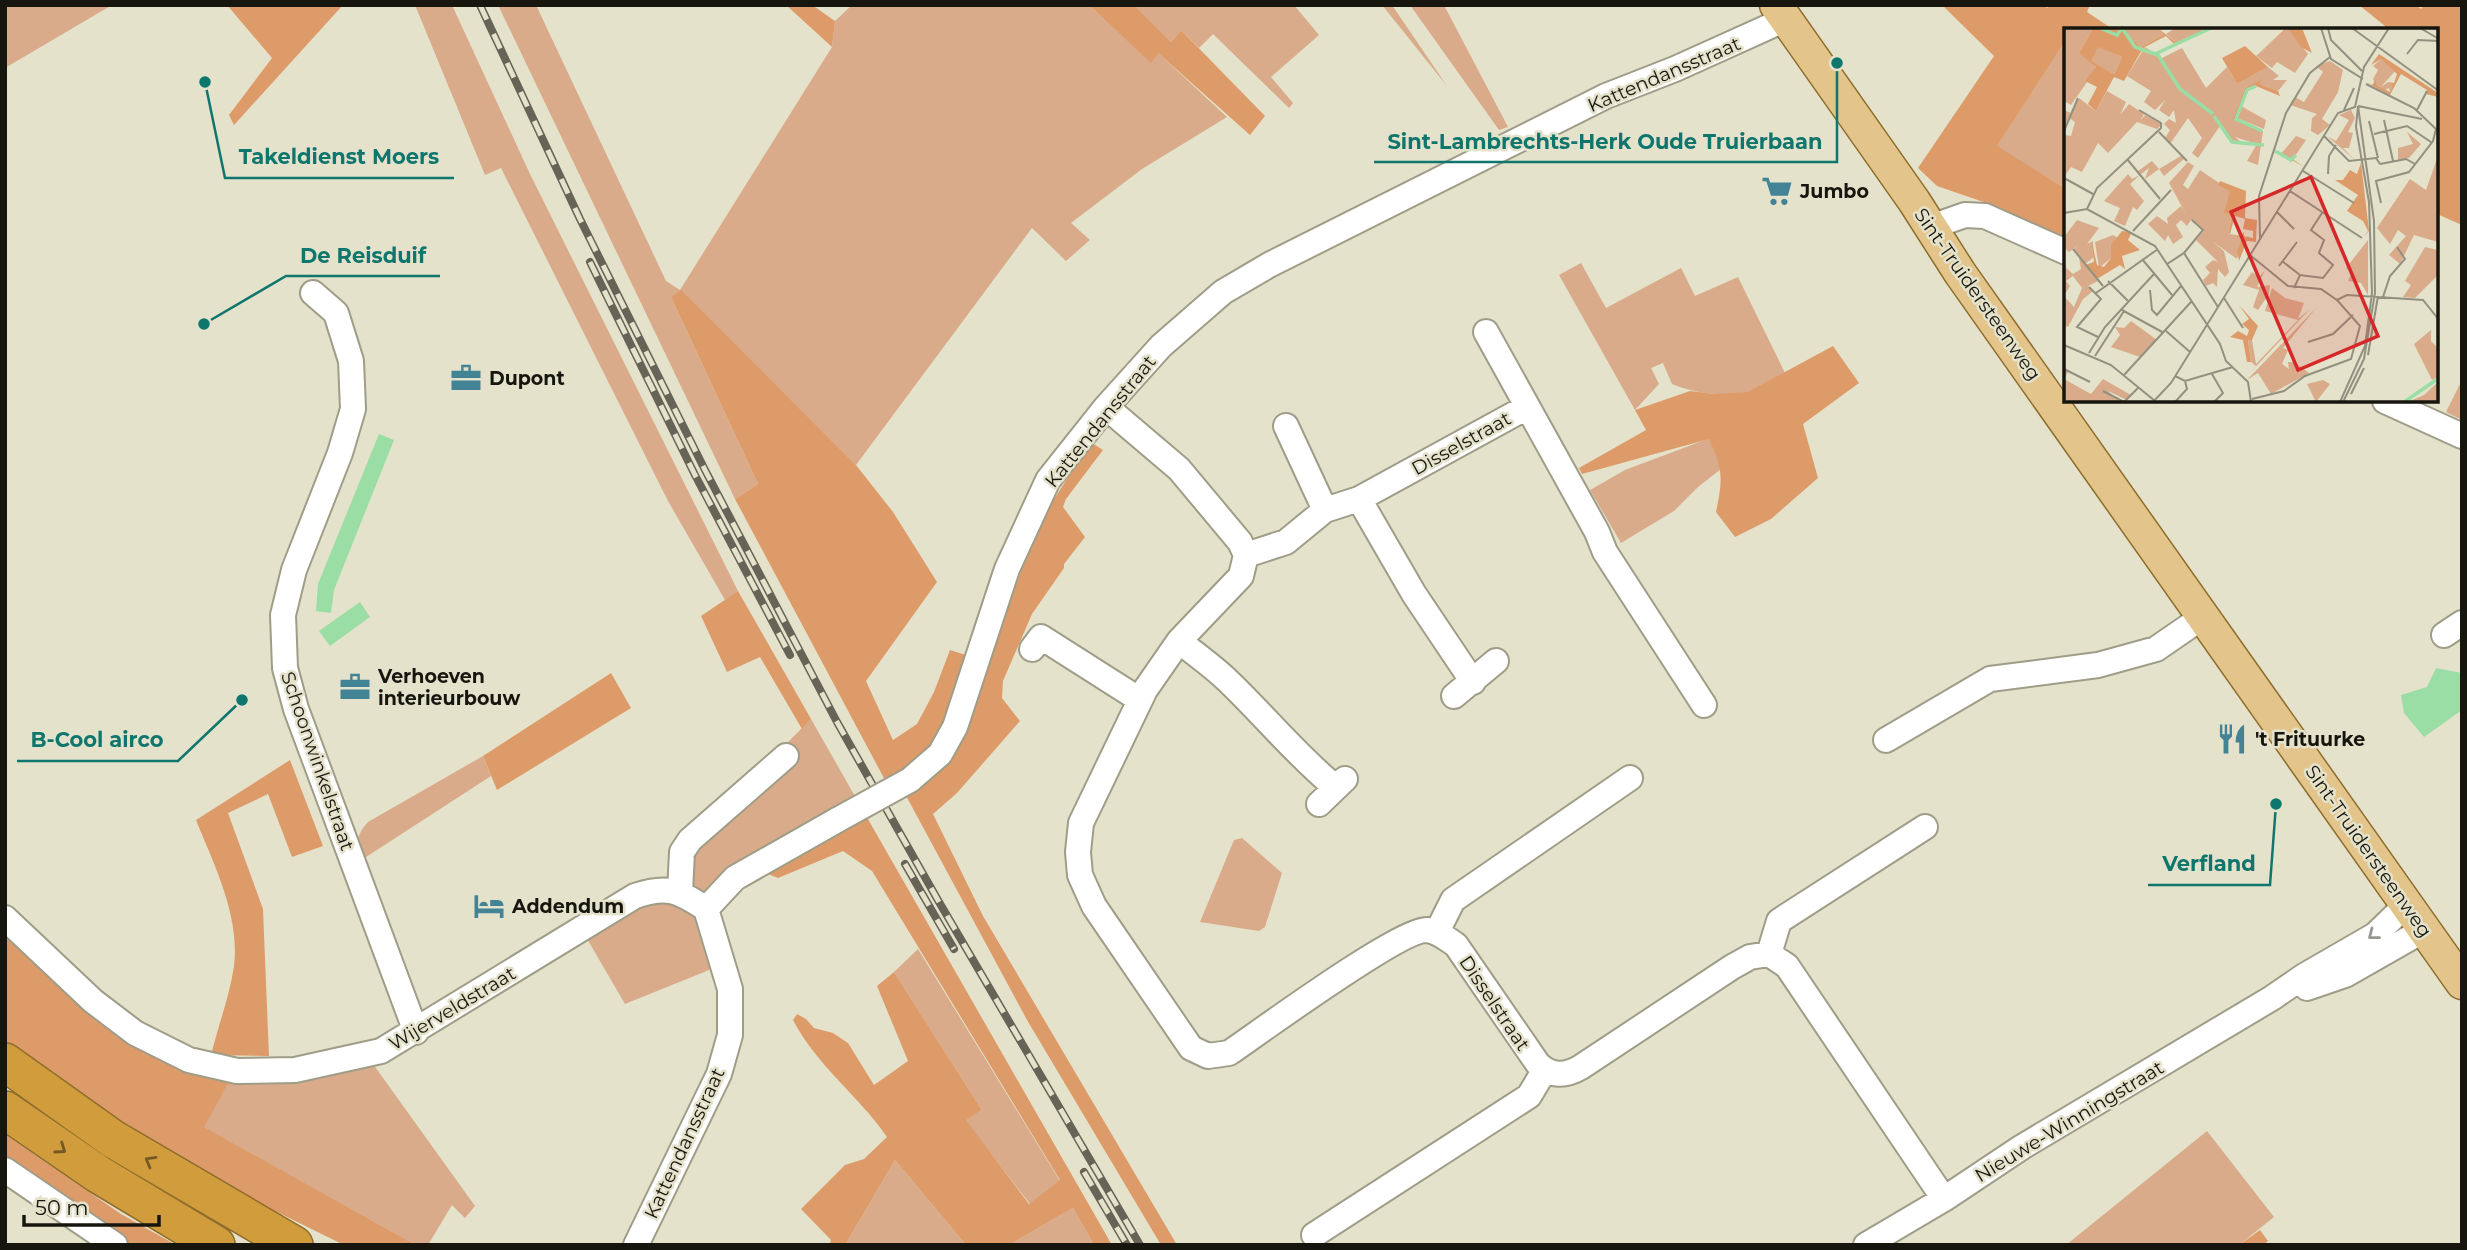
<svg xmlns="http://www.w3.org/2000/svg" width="2467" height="1250" viewBox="0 0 2467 1250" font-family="Montserrat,sans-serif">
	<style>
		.green { fill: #d9ab8a }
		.forest { fill: #de9b6a }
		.water { fill: #9adda5 }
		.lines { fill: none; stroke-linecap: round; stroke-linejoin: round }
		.minor-casing { stroke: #9f9d87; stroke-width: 28 }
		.major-casing { stroke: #8f6d2c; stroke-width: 35 }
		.highway-casing { stroke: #8f6d2c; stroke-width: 40 }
		.minor { stroke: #fff; stroke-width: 24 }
		.major { stroke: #e3c48a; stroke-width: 32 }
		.highway { stroke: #d09c3c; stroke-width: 37 }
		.rail-casing { stroke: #656456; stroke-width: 8 }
		.rail { stroke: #e4e2cb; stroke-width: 5; stroke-dasharray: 16; stroke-linecap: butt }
		.minor-bridge-casing { stroke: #9f9d87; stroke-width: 28; stroke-linecap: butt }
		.minor-bridge { stroke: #fff; stroke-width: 24 }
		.oneway { stroke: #979693 }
		.oneway2 { stroke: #745925 }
		.labels { text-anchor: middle; stroke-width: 5; stroke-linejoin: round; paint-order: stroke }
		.street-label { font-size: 19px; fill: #17160e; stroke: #e4e2cb }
		.poi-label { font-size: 19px; font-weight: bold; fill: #17160e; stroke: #e4e2cb; text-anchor: start }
		.inset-river { fill: none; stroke: #9adda5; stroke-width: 3.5 }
		.inset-road { fill: none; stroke: #92907f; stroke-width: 2 }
		.view { fill: #d62828; fill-opacity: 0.15; stroke: #d62828; stroke-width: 3.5 }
		.inset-edge { fill: none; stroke: #17160e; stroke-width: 3.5 }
		.leader { fill: none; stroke: #0f766e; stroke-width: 2.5 }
		.callout-dot { fill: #0f766e; stroke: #e4e2cb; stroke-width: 2.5 }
		.callout-label { font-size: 21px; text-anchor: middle; font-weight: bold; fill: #0f766e; stroke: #e4e2cb; stroke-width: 5; stroke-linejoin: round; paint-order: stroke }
	</style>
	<rect width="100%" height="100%" fill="#e4e2cb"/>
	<path class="green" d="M5 5H112L5 68Z
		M415 5H452L530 174 738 591 725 600 668 501 501 168 485 175Z
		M498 5H536L666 281 680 290 832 47 835 21 852 5H1089L1151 62 1157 52 1227 117 1142 169 1071 223 1090 240 1066 261 1032 228 856 465 681 291 671 297 758 484 735 499Z
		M1134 5H1294L1319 35 1271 77 1293 103 1289 108 1213 34 1199 48 1181 30 1171 42Z
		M1382 5H1392L1447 86Z
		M1410 5H1448L1445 7 1508 127 1499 130Z
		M2066 40V189L1996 147Z
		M1581 263 1606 308 1681 268 1695 296 1738 277 1785 373C1775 379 1762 389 1750 392 1727 398 1693 393 1672 384L1663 363 1651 368 1659 384 1635 410 1559 275Z
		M2462 380V420L2446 412Z
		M1710 438 1721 469 1698 487 1674 511 1621 543 1590 490 1625 470Z
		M811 719 856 798 708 896 687 887 690 850 795 760 788 742Z
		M483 756 491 776 363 859C356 843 356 835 368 822Z
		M1242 838 1282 873 1265 927 1259 931 1200 922 1234 840Z
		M675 900 694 914 703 930 714 968 625 1004 586 937 638 903Z
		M918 949 1060 1181 1030 1204 965 1120 982 1110 894 972Z
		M373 1064 475 1206 465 1218 452 1205 428 1245H416L203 1127 229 1082 284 1083 329 1076Z
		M2207 1131 2274 1217 2239 1245H2066Z
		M895 1160 966 1245H845Z
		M1073 1208 1094 1245H1009Z"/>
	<path class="forest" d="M227 5H343L234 125 229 115 272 58Z
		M786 5H812L835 21 832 47Z
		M1089 5H1134L1171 42 1181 30 1265 116 1250 135 1158 53 1151 63Z
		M1942 5H2043L2047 8 2050 5H2090L2087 12 2114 30H2066V40L1997 146 2066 189V239L1998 207 1937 186 1918 168 1994 56Z
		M2359 5H2416L2421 9 2424 5H2462V225L2437 214V30H2383L2385 26Z
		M681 290 856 465 893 512 937 582 866 681 893 740 917 724 934 692 950 650 969 656 938 739 923 758 886 782 735 499 758 484 671 297Z
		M1833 346 1859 383 1803 424 1818 478 1771 519 1735 537 1716 512C1723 478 1723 470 1709 439L1582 474 1579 468 1646 430 1635 410 1690 391 1714 394 1748 392Z
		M1092 443 1103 450 1066 499 1063 507 1085 537 1064 564V568L1032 614 1003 681 1002 698 1020 721 957 793 933 814 983 916 1177 1245H1161L1027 1020 904 792 950 756 977 699 997 633 1041 520 1080 458Z
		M738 591 811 719 802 729 760 657 727 672 701 616Z
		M611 673 631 708 497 790 483 756Z
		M290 760 323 846 292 857 268 794 228 813 263 909 269 1056 211 1055C218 1026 230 995 234 966 240 915 214 865 196 820Z
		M865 814 1112 1245H1094L1073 1208 1009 1245H966L895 1160 845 1245H829L831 1240 801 1209 845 1165 864 1159 887 1137C858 1095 817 1066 793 1020L797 1014 806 1019 814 1028 833 1033 848 1043 874 1085 908 1061 877 986 894 972 982 1110 966 1120 1029 1204 1060 1180 872 871 843 851 778 878 768 874Z
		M5 930 193 1070 229 1082 204 1127 416 1245H344L183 1166 5 1045Z
		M5 1134 121 1214 176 1245H124L5 1162Z
		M2260 1230 2268 1241 2263 1245H2239Z"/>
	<path class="water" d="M379 434 394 440 334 590 331 613 316 611 318 584Z
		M360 602 370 617 330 646 319 631Z
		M2436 668 2462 673V710L2424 737 2404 713 2401 695 2427 687Z"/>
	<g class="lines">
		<g class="minor-casing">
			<path id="minor" d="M1931 227 1965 215 1985 216 2066 252
				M313 293 336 313 351 361 353 409 340 453 294 570 283 615 285 668 296 709 416 1032
				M1486 332 1597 532 1605 552 1704 705
				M2385 401 2462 436
				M1106 407 1179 469 1240 542 1246 555 1241 576 1179 641 1145 690 1081 823 1078 852 1080 875 1094 906 1191 1048 1208 1056 1229 1053C1260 1032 1400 929 1427 930 1438 931 1447 939 1456 945L1538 1064C1551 1077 1566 1076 1581 1067L1732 967 1750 957 1769 954 1787 966 1944 1199
				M1286 426 1325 510
				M1359 499 1414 594 1473 682
				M1246 555 1286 542 1325 510 1359 499 1527 407
				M2444 635 2462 623
				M1179 641C1194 653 1211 665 1226 679 1263 714 1295 754 1335 787
				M1032 649 1041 637 1140 700
				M1454 696 1496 661
				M1886 740 1990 679 2098 665 2156 649 2204 616
				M910 780 940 754 955 727 1007 569 1048 480 1106 407 1161 346 1223 292 1269 265 1606 96 1675 69 1786 19
				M1319 804 1345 779
				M680 892 682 852 690 840 786 756
				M5 918 93 1001 135 1033 189 1060 237 1071 295 1070 381 1051 635 896C668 885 679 891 706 909
				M1437 932 1453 900 1630 778
				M1769 954 1779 921 1925 827
				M2307 988 2345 975 2424 930
				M5 1170 115 1245
				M1314 1235 1529 1096 1544 1071
				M636 1245 719 1074 730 1035V989L706 909 735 878 839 819
				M1866 1245 1944 1199 2022 1147 2272 998 2304 976 2375 935 2407 904"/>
		</g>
		<g class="major-casing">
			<path id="major" d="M1776 5 1914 201 1960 273 2462 983"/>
		</g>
		<g class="highway-casing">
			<path id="highway" d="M5 1062 113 1139 294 1245
				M5 1110 98 1174 216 1245"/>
		</g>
		<use href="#minor" class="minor"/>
		<use href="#major" class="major"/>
		<use href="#highway" class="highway"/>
		<g class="rail-casing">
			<path id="rail" d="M480 5 580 219 705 470 837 722 939 902 1140 1245
				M590 262 695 475 790 655
				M905 864 954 949
				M1084 1172 1127 1245"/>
		</g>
		<use href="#rail" class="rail"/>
		<g class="minor-bridge-casing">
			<path id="minor-bridge" d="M839 819 910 780"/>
		</g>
		<use href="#minor-bridge" class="minor-bridge"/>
	</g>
	<defs><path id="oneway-chevron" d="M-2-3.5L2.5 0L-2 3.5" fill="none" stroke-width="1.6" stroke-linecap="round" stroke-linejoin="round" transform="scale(1.75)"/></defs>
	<use class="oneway" href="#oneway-chevron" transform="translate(2373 935) rotate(142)"/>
	<g class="oneway2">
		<use href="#oneway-chevron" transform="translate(61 1149) rotate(35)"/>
		<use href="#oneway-chevron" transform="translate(150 1161) rotate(-150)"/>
	</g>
	<defs>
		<g id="supermarket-bare" transform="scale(2.415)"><path d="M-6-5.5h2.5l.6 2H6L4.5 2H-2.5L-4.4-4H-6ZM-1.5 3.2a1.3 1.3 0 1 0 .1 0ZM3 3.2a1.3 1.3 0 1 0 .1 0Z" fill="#438396" stroke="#e4e2cb" stroke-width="2.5" paint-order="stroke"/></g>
		<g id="office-bare" transform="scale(2.415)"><path d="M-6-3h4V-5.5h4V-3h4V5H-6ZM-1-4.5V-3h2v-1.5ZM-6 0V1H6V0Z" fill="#438396" stroke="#e4e2cb" stroke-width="2.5" paint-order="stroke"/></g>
		<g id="restaurant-bare" transform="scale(2.415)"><path d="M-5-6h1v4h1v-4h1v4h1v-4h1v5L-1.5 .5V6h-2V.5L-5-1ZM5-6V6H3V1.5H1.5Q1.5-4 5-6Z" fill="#438396" stroke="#e4e2cb" stroke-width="2.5" paint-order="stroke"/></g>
		<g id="hotel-bare" transform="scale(2.415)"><path d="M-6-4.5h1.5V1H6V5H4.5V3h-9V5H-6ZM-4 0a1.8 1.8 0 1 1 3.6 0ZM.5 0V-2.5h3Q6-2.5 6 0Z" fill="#438396" stroke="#e4e2cb" stroke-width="2.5" paint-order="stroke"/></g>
	</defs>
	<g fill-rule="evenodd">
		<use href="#supermarket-bare" x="1777" y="191"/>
		<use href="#office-bare" x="466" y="378"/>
		<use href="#office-bare" x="355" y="687"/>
		<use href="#restaurant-bare" x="2232" y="739"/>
		<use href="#hotel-bare" x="489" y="906"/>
	</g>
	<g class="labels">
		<g class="street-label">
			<text transform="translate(1664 74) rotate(-23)" y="7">Kattendansstraat</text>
			<text transform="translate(1978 294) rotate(55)" y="7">Sint-Truidersteenweg</text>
			<text transform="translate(1100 421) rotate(-51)" y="7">Kattendansstraat</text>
			<text transform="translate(1461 443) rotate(-29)" y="7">Disselstraat</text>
			<text transform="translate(318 761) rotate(71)" y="7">Schoonwinkelstraat</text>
			<text transform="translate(2369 851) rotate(55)" y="7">Sint-Truidersteenweg</text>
			<text transform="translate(1495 1003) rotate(56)" y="7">Disselstraat</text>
			<text transform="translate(452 1008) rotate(-31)" y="7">Wijerveldstraat</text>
			<text transform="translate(2069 1121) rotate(-31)" y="7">Nieuwe-Winningstraat</text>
			<text transform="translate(684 1143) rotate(-65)" y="7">Kattendansstraat</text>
		</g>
		<g class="poi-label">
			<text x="1800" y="198">Jumbo</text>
			<text x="489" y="385">Dupont</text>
			<text x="378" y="683">Verhoeven<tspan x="378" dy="22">interieurbouw</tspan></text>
			<text x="2255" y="746">'t Frituurke</text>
			<text x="512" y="913">Addendum</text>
		</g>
	</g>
	<g transform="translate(2064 28)">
		<rect width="374" height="374" fill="#e4e2cb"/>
		<path d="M29 0 15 25 26 33 34 18 58 29 50 46 28 34 32 39 28 47 7 77 0 73V2ZM37 0H94L101 7 77 19 58 2ZM111 0H146L112 15 102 6ZM224 0 244 26 231 45 213 34 208 40 192 28ZM81 19 98 30 118 20 142 60 163 39 173 56 204 39 215 48 209 52H223L214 63 194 56 197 52 181 60 170 89 199 103 194 137 183 133 193 116 171 109 177 114 167 115 156 98 134 130 128 125 138 110 124 90 106 116 101 110 106 102 100 96 105 91 112 95 110 82 105 89 95 82 101 72 91 82 80 74 87 63 63 48ZM317 31 332 42 317 59 324 54 330 57 326 64 325 60 321 62 311 57 309 51 314 42 309 38ZM266 33 279 42 274 64 258 91 266 97 254 107 247 103 248 90 253 86 226 77 231 69 240 74 259 44 252 38ZM43 63 62 74 56 87 65 76 80 86 76 93 81 87 98 96 93 101 73 94 44 125 34 115 18 144 7 139 0 149V107L7 108 11 94 5 90 0 98V82L7 85 15 70 32 83ZM177 78 202 92 200 101 173 90ZM287 82 291 90 284 104 289 105 285 120H279L292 133 263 108 272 113 285 92 275 87ZM343 104 357 116 345 130 334 132V120L349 116ZM232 108 242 112 229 131 240 139 217 126ZM117 128 120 131 100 148 95 141 81 151 85 140 77 146 74 143 88 133 95 141ZM374 128V214L350 207 336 236 325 227 342 208 334 202 326 216 313 200 346 151 362 162ZM124 134 130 138 119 157 124 161 136 142 167 163 161 185 168 186 164 205 178 211 173 231 148 213 160 223 165 244 161 249 154 241 153 259 149 255 142 258 139 252 146 245 141 239 149 232 154 234 132 212 140 203 127 192 123 198 117 192 112 197 119 209 109 216 104 207 101 213 84 196 93 188 104 196 103 190 117 178 122 186 105 155ZM64 146 68 151 76 147 66 156 80 173 73 182 69 179 61 198 50 193 56 180 40 173ZM13 192 35 200 23 216 29 213 30 229 21 236 10 221 14 217 5 224 0 220V209ZM49 207 54 210 47 230 35 240 31 214ZM304 212V267L297 255 284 253 288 245 282 240ZM361 219 374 222V247L351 270 339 269 347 257 341 253ZM15 229 34 253 24 258 29 263 19 271 4 299 0 297V238L9 246 17 241ZM9 248 18 260 10 279 0 268 6 258 2 253ZM201 242 193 259 206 257 205 266 194 282 189 279 195 262 179 257 188 244 195 249ZM208 260 221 270 240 275 234 291 246 281 181 350 192 338 187 334 184 311 188 312 192 336 234 292 201 283ZM253 279 219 320 224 322 218 336 225 341 224 334H230L245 345 207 366 194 345 183 352ZM67 293 93 312 76 329 47 319 56 307 51 299 60 300ZM367 302V313L374 320V349L368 352 350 316ZM0 341 4 344 0 351 27 366 39 351 67 367 63 372 44 363 56 374H4L0 370ZM259 352 266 356 252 374 243 356ZM374 354V374H344L360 367Z" fill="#d9ab8a" fill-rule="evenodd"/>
		<path d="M29 0 58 2 77 19 100 7 94 0 112 15 148 0 111 17 102 8 79 20 60 53 50 49 32 83 24 76 33 59 21 53 32 39 15 25ZM34 19 58 29 50 46 27 33ZM222 0H238L248 25 237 19 224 0 195 25ZM181 18 204 39 173 56 158 30ZM315 26 374 65V69L362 66 363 62 337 46 326 67 301 54 308 57 312 52V57L326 64 329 57 324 54 330 55 333 46 317 31 307 37ZM198 51 195 56 214 63 216 68 192 58 184 61 173 90 199 103 169 91 181 60ZM297 135 305 203 300 209 304 203 299 193 283 183 294 167 271 152H279L286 142 293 146ZM156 153 182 163 181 190 193 192 192 214 183 213 175 233 173 223 178 211 164 205 168 187 160 185 166 163 154 157ZM171 188 181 191 179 201 189 203V210L180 208V204L177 208 166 206ZM58 203 68 204 64 212 76 222 58 228 61 241 56 237 33 251 21 237 30 234 28 215 33 237 40 239 47 230V217ZM175 277 194 298 188 312H184L187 334H183L179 312 166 309 174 303 183 308 185 302 178 296 185 291Z" fill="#de9b6a" fill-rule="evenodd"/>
		<path class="inset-river" d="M36 0 53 7 58 0 71 19 94 27 116 61 149 86M91 26 147 0M192 58 183 62 172 91 198 103M150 88 168 114 200 117M211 123 227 132 232 127M340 374 375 350"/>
		<path class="inset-road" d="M257 0 267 31 299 51M264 0 267 12 298 43M288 0 375 63M356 0 375 11M343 26 354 12 375 13M302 56 350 80 374 103M294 78 358 91M280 82 290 60M353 82 363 63M320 92 329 133M305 93 314 130M0 103 14 70M95 104 123 133M310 106 343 98 367 114M260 108 285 133 312 130 316 136M63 131 96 171M316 136 342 131 351 136M239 143 290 175M264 146 265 128 272 117M0 150 29 166M226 163 298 210M317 175 312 153 345 144 369 113 372 101M23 181 33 160 97 100V95L75 82M213 184 230 201M0 185 23 181 91 218 156 316 162 333 184 354 187 374M69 203 107 162M196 212 195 168 222 85 246 45 266 29M9 221 39 258M120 225 139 202 128 192M186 227 224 258 257 261 273 272 283 267 359 272 375 292M78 231 108 267M218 233 236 247M103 236 120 225 154 279M215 238 233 214M44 253 65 274M25 259 37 271 13 299 34 309M230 260 236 247 259 250 269 237 255 225 260 212 247 202 258 185M86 262 88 282 93 287 117 258M32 265 94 221M319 269 326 248 341 231 333 219M160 270 179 300M58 282 100 305M102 303 126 324M244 314 269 306 289 287M0 317 47 337 91 373M25 325 41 299 90 246M304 327 314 268M31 328 60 283M0 341 26 354M148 346 159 365 150 374M60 347 127 274M111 348 121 353 169 339M39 363 60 374 75 359M287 366 300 340M188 371 220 363 241 348 287 331 296 298 273 272M89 374 107 355 274 85 291 79 300 39 325 0M111 374 123 361 121 353M276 374 301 318 308 265 305 174 292 99 294 78 310 193 311 265 300 331 279 374"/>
		<path class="view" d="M247 149 314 308 234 342 167 184Z"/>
		<rect width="374" height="374" class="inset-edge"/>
	</g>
	<path class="leader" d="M1837 63L1837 162H1374M205 82L225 178H454M204 324L286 276H440M242 700L178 761H17M2276 804L2270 885H2148"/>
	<g class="callout-dot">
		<circle cx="1837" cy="63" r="7"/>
		<circle cx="205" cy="82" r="7"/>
		<circle cx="204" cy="324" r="7"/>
		<circle cx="242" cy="700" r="7"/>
		<circle cx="2276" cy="804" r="7"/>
	</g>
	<g class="callout-label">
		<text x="1605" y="149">Sint-Lambrechts-Herk Oude Truierbaan</text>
		<text x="339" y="164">Takeldienst Moers</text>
		<text x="363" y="263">De Reisduif</text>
		<text x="97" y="747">B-Cool airco</text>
		<text x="2209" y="871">Verfland</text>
	</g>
	<rect width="2467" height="1250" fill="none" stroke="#17160e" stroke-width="14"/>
	<path d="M24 1215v10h135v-10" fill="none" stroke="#17160e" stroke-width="3.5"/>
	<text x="35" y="1215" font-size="21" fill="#17160e" stroke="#e4e2cb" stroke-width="5" paint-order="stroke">50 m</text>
</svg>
